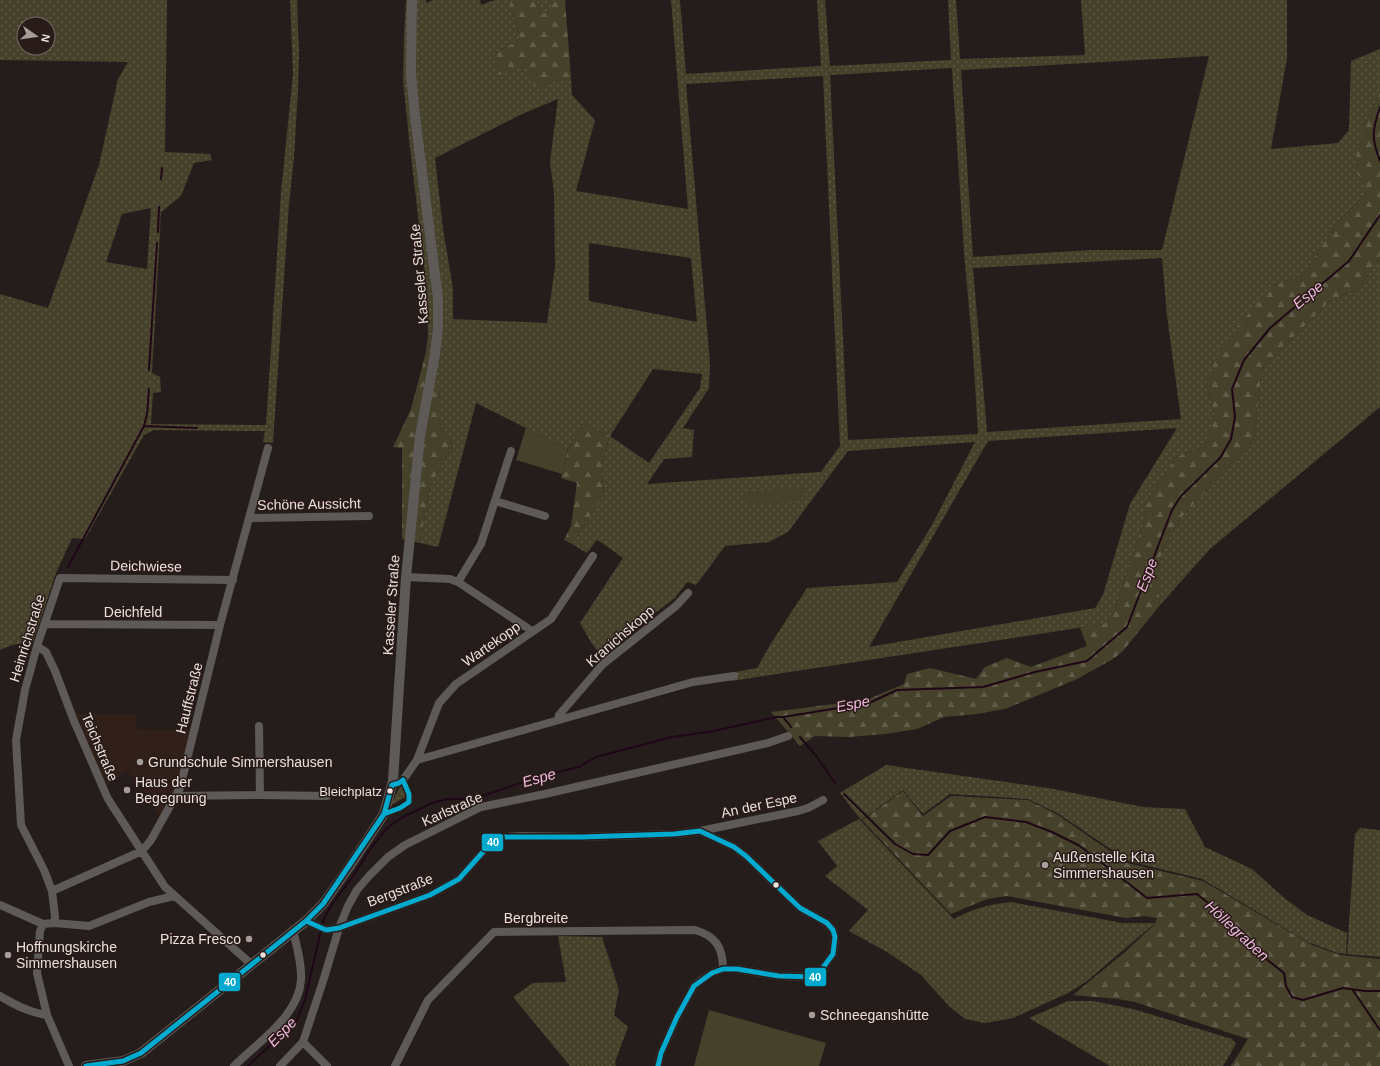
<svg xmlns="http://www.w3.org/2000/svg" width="1380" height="1066" viewBox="0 0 1380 1066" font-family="Helvetica,sans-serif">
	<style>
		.built { fill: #312019 }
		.grass { fill: url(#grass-dots); fill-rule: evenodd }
		.forest { fill: url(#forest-firs) }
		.green { fill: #46412b }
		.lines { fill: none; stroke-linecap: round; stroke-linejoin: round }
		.stream { stroke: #1e0817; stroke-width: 2 }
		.minor { stroke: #5d5a58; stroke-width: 8 }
		.tertiary { stroke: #5d5a58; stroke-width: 10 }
		.bus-1-casing { stroke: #291b17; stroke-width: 8 }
		.bus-1 { stroke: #00a9ce; stroke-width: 5 }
		.poi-dot { fill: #a69c9a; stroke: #291b17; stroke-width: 1.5 }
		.bus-dot { fill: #ebe1de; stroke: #291b17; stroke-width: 1.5 }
		.labels { text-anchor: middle; stroke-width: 3; stroke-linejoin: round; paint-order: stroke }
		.bus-label { font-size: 13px; fill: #ebe1de; stroke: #291b17; text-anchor: end }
		.street-label { font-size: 14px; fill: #ebe1de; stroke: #291b17 }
		.poi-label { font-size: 14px; fill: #ebe1de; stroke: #291b17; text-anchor: start }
		.water-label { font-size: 15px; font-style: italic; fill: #f0b9df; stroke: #291b17 }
		.line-badge { stroke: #291b17; stroke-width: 1.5 }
		.badge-label { font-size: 11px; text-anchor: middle; font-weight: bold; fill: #fff }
	</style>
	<defs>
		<pattern id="grass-dots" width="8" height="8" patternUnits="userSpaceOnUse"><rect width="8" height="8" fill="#46412b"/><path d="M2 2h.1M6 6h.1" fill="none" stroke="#615c49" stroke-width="1.8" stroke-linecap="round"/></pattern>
		<pattern id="forest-firs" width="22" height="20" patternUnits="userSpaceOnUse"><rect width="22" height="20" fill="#46412b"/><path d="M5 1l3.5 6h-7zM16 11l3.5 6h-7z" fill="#615c49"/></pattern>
	</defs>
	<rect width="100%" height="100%" fill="#251d1b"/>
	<path class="built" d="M76 714H136V729L193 730 177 789 160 816 138 782 136 783 128 771 106 785Z"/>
	<path class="grass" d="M0 0H167L165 152 210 154 212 160 194 163 181 196 161 212 152 373 160 377 161 392 153 393 151 424 266 425 281 193 293 74 290 0H297L299 52 298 90 294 157 289 204 273 443 263 442 265 431 154 430 144 435 85 539 72 538 56 573 33 642 12 645 0 650V294L48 308 99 165 118 79 128 62 0 60ZM24 24H48V48H24ZM151 208 147 269 106 262 122 214Z
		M406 0H426V3L433 0H480L481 5 495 0H509L520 39 492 55 526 67 536 89 547 83 571 78 572 95 595 120 576 191 688 209 671 0H680L686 74 821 66 817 0H825L830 66 951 60 948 0H956L960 59 1085 55 1081 0H1287V58L1271 149 1338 143 1349 130 1351 61 1380 49V92L1372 111 1363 125 1367 193 1338 222 1302 276 1272 285 1206 383 1215 416 1205 447 1176 457 1146 503 1145 518 1113 614 1104 624 731 681 730 673 757 668 770 645 807 588 897 582 932 525 975 442 848 451 788 532 769 542 725 546 696 585 687 582 675 598 600 654 592 644 580 623 623 558 605 545 597 540 587 553 572 544 604 495 601 465 610 436 583 424 568 449 476 403 438 547 420 543 430 487 453 445 437 417 440 391 425 383 431 336 428 335 427 292 409 139 403 80 404 36ZM1209 56 1162 250H1092L973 257 961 70ZM952 68 964 252 973 352 978 434 848 440 830 75ZM823 76 840 446 821 472 647 484 664 459 692 457 694 430 683 428 709 388 710 363 686 84ZM558 99 550 162 554 192 555 267 547 323 453 319V289L443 229 435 158 522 114ZM589 243 691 258 697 322 589 301ZM1162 258 1167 316 1181 419 987 432 973 268ZM653 369 702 374 700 388 649 463 610 436ZM1177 428 1130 504 1103 595 1095 608 869 647 988 441Z
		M536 0H551V12L540 14Z
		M1380 256V407L1210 549 1160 605 1157 578 1162 550 1181 518 1254 439 1262 368 1329 302 1360 288Z
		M886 765 1048 788 1143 807 1185 809 1205 847 1252 869 1283 897 1307 915 1347 933 1346 954 1337 953 1308 942 1202 879 1128 861 1059 814 1028 799 950 794 923 814 903 790 861 820 840 793Z
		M402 783 405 791V797L390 806Z
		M859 819 954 919C971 909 991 904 1011 902L1122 923H1155L1087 981 1068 993 1013 1018 985 1023 965 1019 948 1005 921 975 887 952 849 931 868 910 825 876 837 866 818 841Z
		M1360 828 1380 830V957L1347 954 1355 834Z
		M558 936 602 937 619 990 614 1015 628 1027 615 1062 616 1066H570L513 997 533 983 566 982Z
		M1068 1001H1093L1133 1009 1232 1039 1236 1044 1223 1066H1110L1029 1018Z"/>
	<path class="forest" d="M509 0H536L540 14 551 12V0H565L571 78 547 83 536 89 526 67 499 75 492 55 520 39Z
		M1380 92V256L1360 288 1329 302 1262 368 1254 439 1181 518 1162 550 1157 578 1160 605 1123 651 1113 659 1077 679 1005 709 976 714 944 717 917 729 885 734 849 737 815 736 800 746 771 712 866 700 904 684 907 674 930 668 976 679 985 667 1007 658 1031 667 1087 646 1080 628 1104 624 1113 614 1145 518 1146 503 1176 457 1205 447 1215 416 1206 383 1221 348 1272 285 1302 276 1338 222 1367 193 1354 166 1363 125 1372 111Z
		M428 335 431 336 425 383 440 391 437 417 453 445 430 487 420 543 402 539V448L393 447 411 409 426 352Z
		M583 424 610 436 601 465 604 495 572 544 564 540 571 526 577 483 561 478 568 449Z
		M903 791 923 816 951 796 1028 800 1058 815 1127 863 1203 881 1312 945 1340 955 1380 959V1066H1231L1248 1039 1135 1002 1118 999 1073 995 1125 952 1155 924 1157 918 1144 916 1126 918 1007 896 987 899 951 914 862 820Z"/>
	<path class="green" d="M526 428 568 449 562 474 516 460Z
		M810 488 800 501 744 504 742 492Z
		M709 1010 826 1043 819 1066H694Z"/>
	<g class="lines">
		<path class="stream" d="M1380 107C1372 131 1371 137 1380 161
			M161 179 162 168
			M158 232 159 207
			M149 370 157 243
			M144 426 197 428
			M68 567 144 426 147 414 149 389
			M783 717 791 727
			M800 737 817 757 835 783
			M844 794 895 844 913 854 928 855 950 831 985 817 1026 822 1052 832 1080 846 1147 898 1197 894 1212 906 1247 944 1284 973 1286 986 1292 997 1303 1000 1343 988 1365 991H1380
			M322 926 324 918 331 906 353 876 371 848 387 828 401 818 432 803 447 799H465L485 795 538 777 579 767 596 757 672 737 714 731 776 717H783L869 703 897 690 983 687 1035 672 1087 661 1127 627 1172 510 1181 496 1220 458 1231 439 1235 417 1232 389 1244 360 1270 328 1349 261 1380 215
			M1352 989 1380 1030
			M248 1066 297 1020 305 1000 321 930"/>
		<path class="minor" d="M495 501 545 516
			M250 518 369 516
			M406 577 450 579 458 582 532 631
			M458 582 481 544 511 451
			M45 624 220 625
			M37 646 46 652 55 671 74 721 108 799 165 887 251 964
			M558 720 559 715 603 664 676 606 688 593
			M259 726 260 795
			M417 760 693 682 734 676
			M392 785 399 783 403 780 417 760 439 703 456 684 551 619 593 556
			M176 796 260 795 327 796
			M52 891 142 851 151 840 180 788 220 625 268 448
			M0 905 43 924
			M306 921 326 930 339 928 430 895 459 879 490 844 504 837 523 836 582 837 674 834 700 831 798 811 808 808 823 800
			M54 923 89 926 149 902 174 896
			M0 996C15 1005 30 1013 47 1015
			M303 1042 327 1066
			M69 1066 47 1015 37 973 40 931 43 924 54 923 55 917 52 891 44 870 21 825 16 740 25 690 37 646 60 578 233 580
			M234 1066C257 1043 299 1016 301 980 302 964 297 947 293 931
			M280 1066 303 1042 324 978 339 928 348 906 357 890 369 876 388 857 405 845 481 807 545 794 768 743 788 736
			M395 1066 428 1000 494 932 695 930C716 936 723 948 723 969
			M658 1066 661 1053 677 1017 688 997 694 986 703 979 712 973 723 969H737L779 976 816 977 833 954 835 937 833 930 827 923 800 908 746 856 734 847 700 831"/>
		<path class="tertiary" d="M86 1066 123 1061 141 1053 306 921 323 904 349 867 384 814 393 781 406 577 420 436 435 354 438 327V299L415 116 411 73 412 0"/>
		<g class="bus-1-casing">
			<path id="bus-1" d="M403 780 409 794V802L400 808 384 814 392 785 399 783Z
				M306 921 326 930 339 928 430 895 459 879 490 844 504 837H582L674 834 700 831 734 847 746 856 800 908 827 923 833 930 835 937 833 954 816 977 779 976 737 969H723L712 973 694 986 677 1017 661 1053 658 1066
				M86 1066 123 1061 141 1053 306 921 323 904 384 814"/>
		</g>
		<use href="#bus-1" class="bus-1"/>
	</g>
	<g class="poi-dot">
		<circle cx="140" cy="762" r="4"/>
		<circle cx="127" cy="790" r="4"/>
		<circle cx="1045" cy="865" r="4"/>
		<circle cx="249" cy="939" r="4"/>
		<circle cx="8" cy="955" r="4"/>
		<circle cx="812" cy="1015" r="4"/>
	</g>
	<g class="bus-dot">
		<circle cx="390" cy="791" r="3.5"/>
		<circle cx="776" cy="885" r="3.5"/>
		<circle cx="263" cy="955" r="3.5"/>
	</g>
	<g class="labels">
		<g class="bus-label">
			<text x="382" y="796">Bleichplatz</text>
		</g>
		<g class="street-label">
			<text transform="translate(419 274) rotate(-95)" y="5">Kasseler Straße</text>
			<text transform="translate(309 504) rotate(-1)" y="5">Schöne Aussicht</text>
			<text transform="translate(146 566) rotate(1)" y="5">Deichwiese</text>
			<text transform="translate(391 605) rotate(-86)" y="5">Kasseler Straße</text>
			<text x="133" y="617">Deichfeld</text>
			<text transform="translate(620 636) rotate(-41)" y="5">Kranichskopp</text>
			<text transform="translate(27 638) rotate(-73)" y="5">Heinrichstraße</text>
			<text transform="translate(491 644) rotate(-35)" y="5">Wartekopp</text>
			<text transform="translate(189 698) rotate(-76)" y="5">Hauffstraße</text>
			<text transform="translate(100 747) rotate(67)" y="5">Teichstraße</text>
			<text transform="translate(759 805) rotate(-12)" y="5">An der Espe</text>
			<text transform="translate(452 809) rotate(-24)" y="5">Karlstraße</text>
			<text transform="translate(400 890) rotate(-21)" y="5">Bergstraße</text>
			<text x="536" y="923">Bergbreite</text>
		</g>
		<g class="poi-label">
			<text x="148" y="767">Grundschule Simmershausen</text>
			<text x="135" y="787">Haus der<tspan x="135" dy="16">Begegnung</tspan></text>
			<text x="1053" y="862">Außenstelle Kita<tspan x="1053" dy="16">Simmershausen</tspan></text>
			<text x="241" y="944" text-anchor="end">Pizza Fresco</text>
			<text x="16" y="952">Hoffnungskirche<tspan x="16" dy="16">Simmershausen</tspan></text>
			<text x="820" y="1020">Schneeganshütte</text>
		</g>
		<g class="water-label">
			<text transform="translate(1308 295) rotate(-40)" y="5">Espe</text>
			<text transform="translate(1147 575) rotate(-69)" y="5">Espe</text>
			<text transform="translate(853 704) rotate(-11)" y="5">Espe</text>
			<text transform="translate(539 778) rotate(-16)" y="5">Espe</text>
			<text transform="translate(1237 931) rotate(43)" y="5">Höllegraben</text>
			<text transform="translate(282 1032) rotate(-46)" y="5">Espe</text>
		</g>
	</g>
	<g class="line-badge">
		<rect x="481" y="833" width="23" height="19" rx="4" fill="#00a9ce"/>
		<rect x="804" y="967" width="23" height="20" rx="4" fill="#00a9ce"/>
		<rect x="218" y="972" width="23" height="20" rx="4" fill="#00a9ce"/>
	</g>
	<g class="badge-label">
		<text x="493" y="846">40</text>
		<text x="815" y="981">40</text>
		<text x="230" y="986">40</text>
	</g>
	<g transform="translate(36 36) rotate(103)"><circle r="19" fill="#291b17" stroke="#776a67"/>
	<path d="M0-3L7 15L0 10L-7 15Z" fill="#a69c9a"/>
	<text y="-6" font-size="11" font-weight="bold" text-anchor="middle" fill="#ebe1de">N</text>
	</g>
</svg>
